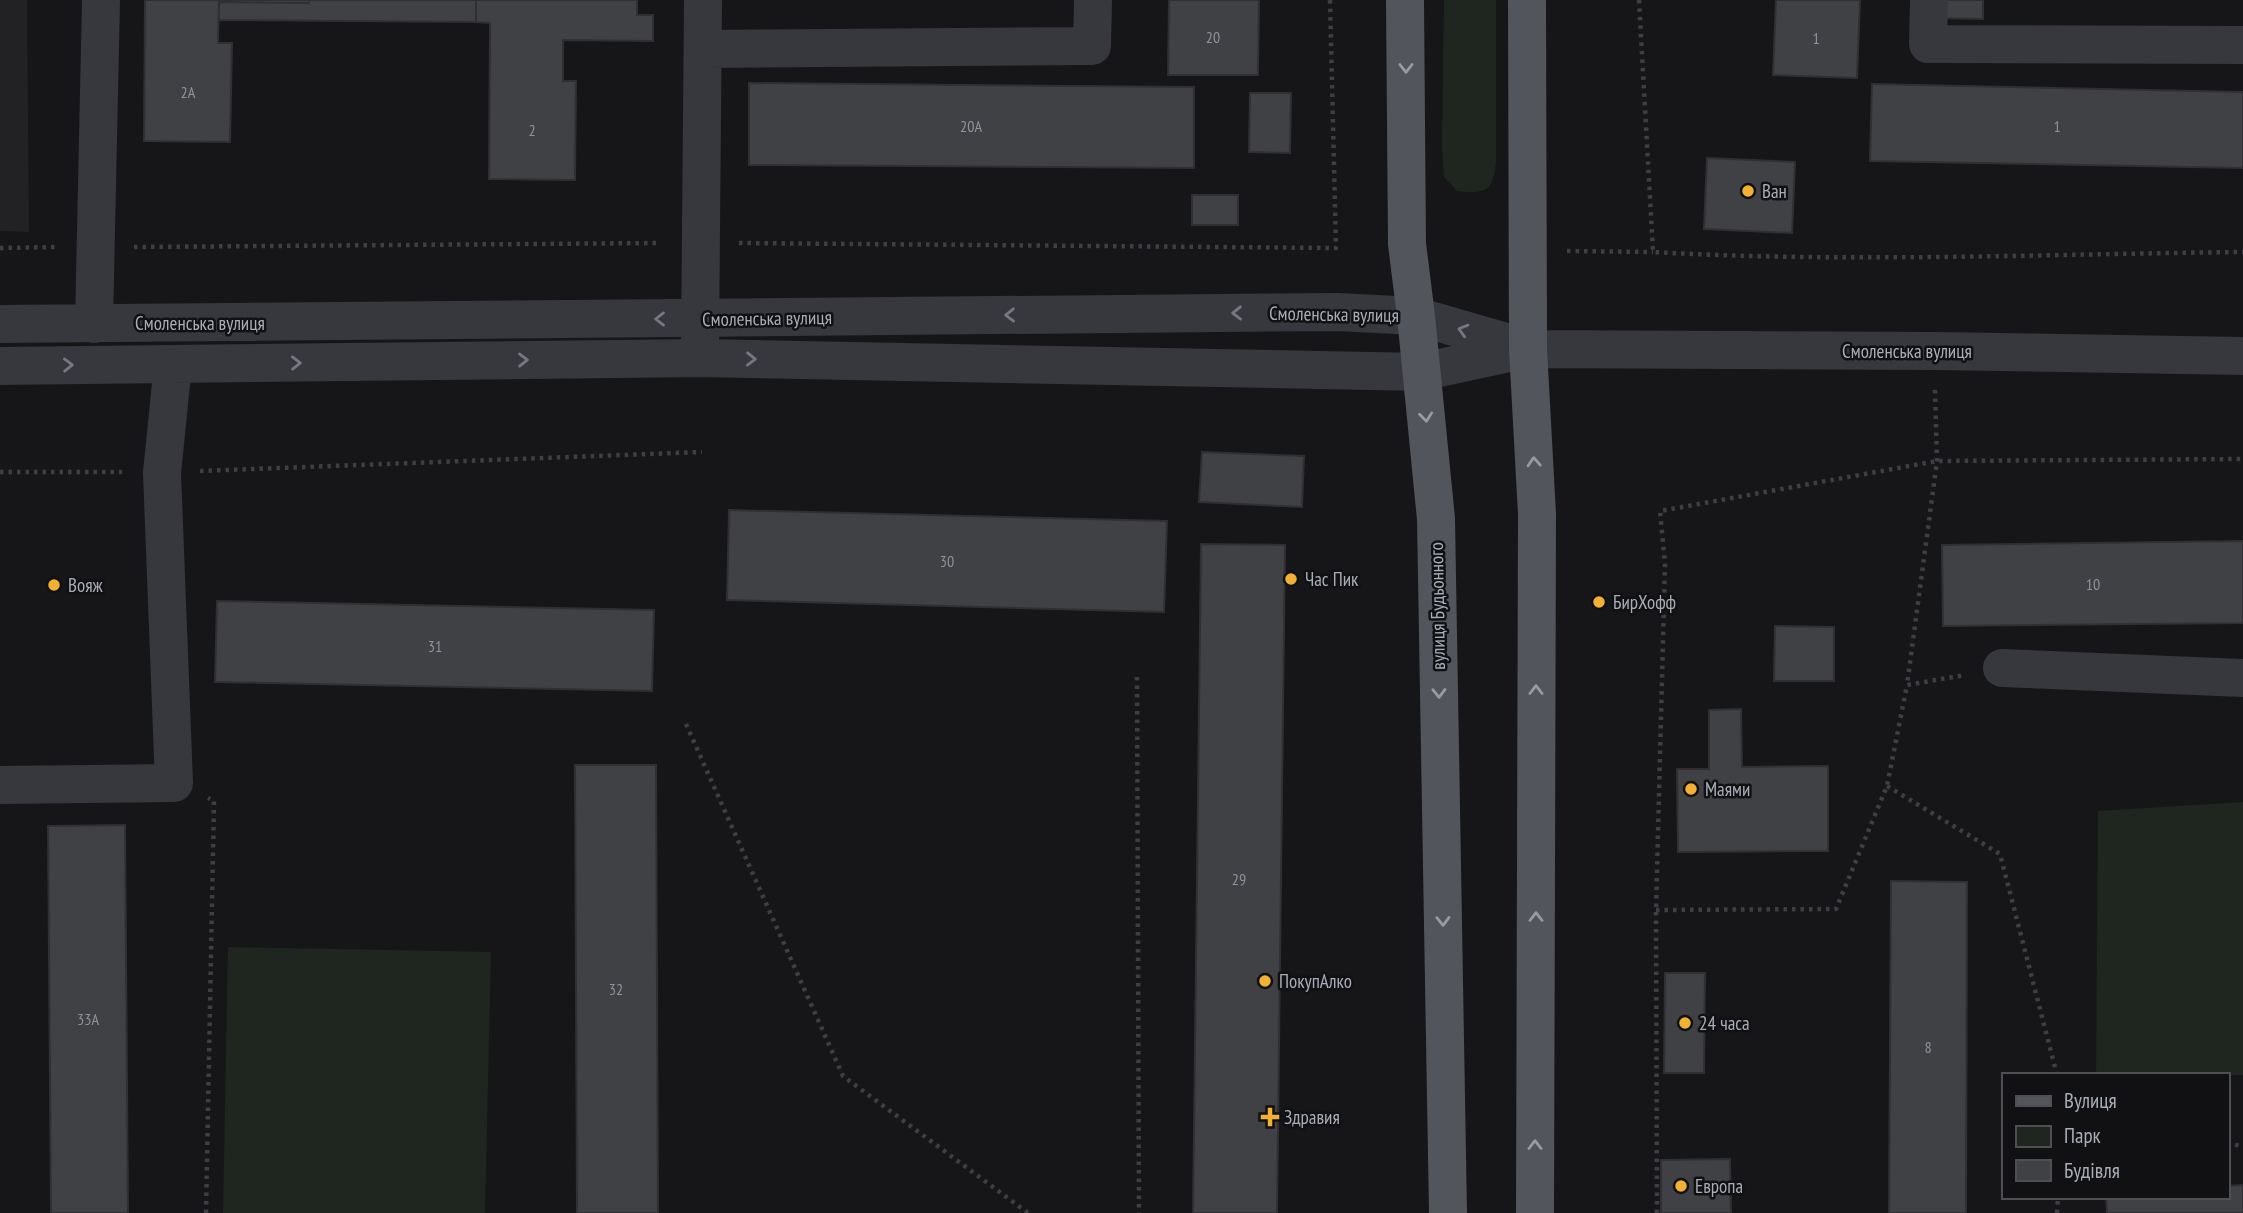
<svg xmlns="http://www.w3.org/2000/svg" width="2243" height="1213" viewBox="0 0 2243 1213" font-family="'PT Sans Narrow',sans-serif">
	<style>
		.built { fill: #222225 }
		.green { fill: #1e261f }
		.building { fill: #404145; stroke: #303034; stroke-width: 2 }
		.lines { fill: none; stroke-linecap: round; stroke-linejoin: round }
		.path { stroke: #3d3f44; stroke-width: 4.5; stroke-dasharray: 3.5 5; stroke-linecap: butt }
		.minor { stroke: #37383d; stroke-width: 38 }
		.major { stroke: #53555c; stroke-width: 38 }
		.oneway { stroke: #979ba6 }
		.oneway2 { stroke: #757881 }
		.poi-dot { fill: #f2b134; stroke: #111113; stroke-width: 2.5 }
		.labels { text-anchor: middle; stroke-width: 5; stroke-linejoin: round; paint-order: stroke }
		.number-label { font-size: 16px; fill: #8e929b }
		.poi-label { font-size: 19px; fill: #a8adb8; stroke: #111113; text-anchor: start }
		.street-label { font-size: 19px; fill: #a8adb8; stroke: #111113 }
	</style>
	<rect width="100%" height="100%" fill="#161618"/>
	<path class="built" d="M0 0H27L29 232 0 231Z"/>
	<path class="green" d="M1444 0H1496V163C1493 192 1485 194 1457 191L1444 177 1442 145Z
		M2243 802V1075H2096L2098 811Z
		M228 947 491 952 485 1213H223Z"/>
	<path class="building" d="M145 0H309V3L219 2 218 43H232L230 142 144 141Z
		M309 0H476V22L219 20V2L309 3Z
		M476 0H637V15H653V41L563 40V81H576L575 180 489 179 490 23 476 22Z
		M1169 0H1259L1258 75H1168Z
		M1776 0H1860L1857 78 1773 75Z
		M1939 0H1983V19L1938 18Z
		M749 83 1194 87V168L749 165Z
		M1872 84 2243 92V168L1870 161Z
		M1250 93H1291L1290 153 1249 152Z
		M1707 158 1795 162 1792 233 1704 229Z
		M1192 195H1238V225H1192Z
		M1202 452 1304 456 1302 507 1199 502Z
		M729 510 1167 521 1164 612 727 600Z
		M2243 541V623L1943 626 1942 545Z
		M1201 544 1285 545 1277 1213H1193Z
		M217 601 654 610 652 691 215 682Z
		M1775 626 1834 627V681H1774Z
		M1741 709 1742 767 1828 766V851L1678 852 1677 769H1709V710Z
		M575 765H656L658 1213H577Z
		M125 825 128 1213H51L48 826Z
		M1891 881 1967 882 1966 1213H1889Z
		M1665 973H1705L1704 1073H1664Z
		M1730 1159 1731 1213H1661V1160Z
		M2243 1185V1213H2107L2106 1197H2227V1186Z"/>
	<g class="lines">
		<path class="path" d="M1639 0 1653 252C1849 263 2047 254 2243 252
			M739 243 1336 248 1330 0
			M134 247 661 243
			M0 248 55 247
			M1567 251 1653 252
			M1935 390 1937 461 1907 685 1965 675
			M200 471 702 452
			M0 472H122
			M1137 677 1139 1213
			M686 724 843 1076 1028 1213
			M1887 786 2000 854 2057 1075
			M1656 910 1836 909 1887 786 1907 685
			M2227 1142 2243 1147
			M206 1213 214 801 208 798
			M1657 1213 1656 910 1665 564 1660 511 1937 461 2243 459
			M2057 1213 2058 1197"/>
		<path class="minor" d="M1929 0 1928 44 2243 45
			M704 49 1092 46 1093 0
			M0 324 1337 312 1416 316 1523 347
			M94 324 101 0
			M700 345 703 0
			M0 366 700 358 1421 372 1528 349 1935 351 2243 356
			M2002 668 2243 678
			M0 785 174 783 162 473 173 364"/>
		<path class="major" d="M1405 0 1407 244 1416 316 1436 519 1448 1213
			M1527 0 1528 349 1537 514 1535 1213"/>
	</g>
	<defs><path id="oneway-chevron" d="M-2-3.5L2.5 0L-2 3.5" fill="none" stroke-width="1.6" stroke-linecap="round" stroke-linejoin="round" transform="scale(1.75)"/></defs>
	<g class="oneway">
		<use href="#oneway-chevron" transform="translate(1406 68) rotate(90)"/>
		<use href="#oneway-chevron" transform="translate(1426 417) rotate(84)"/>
		<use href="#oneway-chevron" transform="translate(1534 462) rotate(-93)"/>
		<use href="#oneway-chevron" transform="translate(1536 690) rotate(-90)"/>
		<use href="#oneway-chevron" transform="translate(1439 693) rotate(89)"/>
		<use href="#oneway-chevron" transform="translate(1536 917) rotate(-90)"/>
		<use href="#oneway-chevron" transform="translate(1443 921) rotate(89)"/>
		<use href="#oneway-chevron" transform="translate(1535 1145) rotate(-90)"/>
	</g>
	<g class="oneway2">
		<use href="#oneway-chevron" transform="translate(1237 313) rotate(179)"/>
		<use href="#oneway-chevron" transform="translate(1010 315) rotate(179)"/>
		<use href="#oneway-chevron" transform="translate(660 319) rotate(180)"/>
		<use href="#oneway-chevron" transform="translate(1463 330) rotate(-164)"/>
		<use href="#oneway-chevron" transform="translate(751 359) rotate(1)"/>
		<use href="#oneway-chevron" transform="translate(523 360) rotate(-1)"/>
		<use href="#oneway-chevron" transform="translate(296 363) rotate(-1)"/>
		<use href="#oneway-chevron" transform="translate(68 365) rotate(-1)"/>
	</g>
	<g class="poi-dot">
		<circle cx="1748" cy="191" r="7"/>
		<circle cx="1291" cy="579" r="7"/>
		<circle cx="54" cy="585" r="7"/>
		<circle cx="1599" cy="602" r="7"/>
		<circle cx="1691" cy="789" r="7"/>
		<circle cx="1265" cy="981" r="7"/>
		<circle cx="1685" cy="1023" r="7"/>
		<path d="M1266.5 1106.5h7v7h7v7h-7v7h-7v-7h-7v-7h7z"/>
		<circle cx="1681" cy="1186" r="7"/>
	</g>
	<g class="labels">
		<g class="number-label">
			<text x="1213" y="43">20</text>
			<text x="1816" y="44">1</text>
			<text x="188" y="98">2А</text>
			<text x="971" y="132">20А</text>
			<text x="2057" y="132">1</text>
			<text x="532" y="136">2</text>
			<text x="947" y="567">30</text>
			<text x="2093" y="590">10</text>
			<text x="435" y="652">31</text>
			<text x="1239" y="885">29</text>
			<text x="616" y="995">32</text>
			<text x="88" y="1025">33А</text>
			<text x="1928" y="1053">8</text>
		</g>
		<g class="poi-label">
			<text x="1762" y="198">Ван</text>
			<text x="1305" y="586">Час Пик</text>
			<text x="68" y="592">Вояж</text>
			<text x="1613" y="609">БирХофф</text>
			<text x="1705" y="796">Маями</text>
			<text x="1279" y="988">ПокупАлко</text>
			<text x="1699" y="1030">24 часа</text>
			<text x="1284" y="1124">Здравия</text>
			<text x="1695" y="1193">Европа</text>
		</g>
		<g class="street-label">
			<text transform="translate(1334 314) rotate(1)" y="7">Смоленська вулиця</text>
			<text transform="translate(767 318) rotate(-1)" y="7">Смоленська вулиця</text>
			<text x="200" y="330">Смоленська вулиця</text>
			<text x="1907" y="358">Смоленська вулиця</text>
			<text transform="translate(1437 606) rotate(-91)" y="7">вулиця Будьонного</text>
		</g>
	</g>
	<rect x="2002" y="1073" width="228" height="126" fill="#111113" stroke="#4d4f55" stroke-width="2"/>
	<rect x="2016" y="1096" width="35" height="10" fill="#53555c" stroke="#4d4f55" stroke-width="2"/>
	<text x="2064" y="1108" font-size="21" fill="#a8adb8">Вулиця</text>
	<rect x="2016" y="1126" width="35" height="21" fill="#1e261f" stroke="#4d4f55" stroke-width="2"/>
	<text x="2064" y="1143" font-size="21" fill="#a8adb8">Парк</text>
	<rect x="2016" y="1160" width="35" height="21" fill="#404145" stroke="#4d4f55" stroke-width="2"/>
	<text x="2064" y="1178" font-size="21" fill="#a8adb8">Будівля</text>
</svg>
